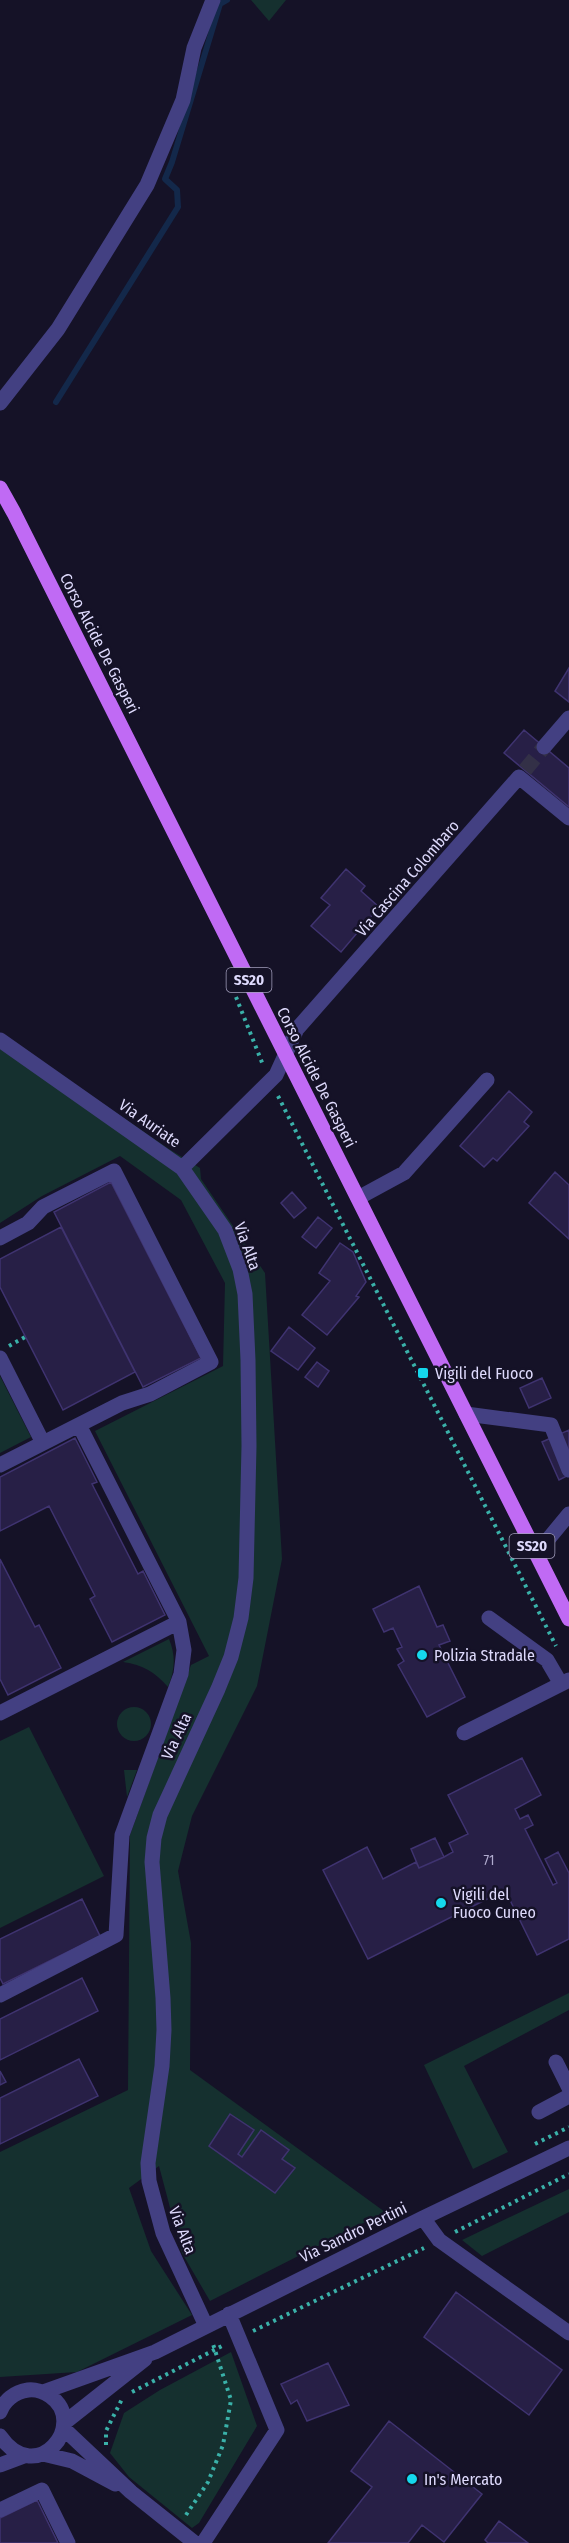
<svg xmlns="http://www.w3.org/2000/svg" width="569" height="2543" viewBox="0 0 569 2543" font-family="'Fira Sans Condensed',sans-serif">
	<style>
		.green { fill: #15302f }
		.lines { fill: none; stroke-linecap: round; stroke-linejoin: round }
		.stream { stroke: #13284a; stroke-width: 6 }
		.building { fill: #271f46; stroke: #3f3370; stroke-width: 1.5 }
		.minor-tunnel { stroke: #333047; stroke-width: 15; stroke-dasharray: 15 8; stroke-linecap: butt }
		.path { stroke: #3ab1a9; stroke-width: 4; stroke-dasharray: 3 4.5; stroke-linecap: butt }
		.minor { stroke: #434082; stroke-width: 15 }
		.major { stroke: #c06af4; stroke-width: 15 }
		.poi-dot { fill: #15d8ed; stroke: #151227; stroke-width: 2 }
		.labels { text-anchor: middle; stroke-width: 5; stroke-linejoin: round; paint-order: stroke }
		.number-label { font-size: 14px; fill: #b0abce }
		.shield { fill: #151227; stroke: #a29ebc; stroke-width: 1.5 }
		.shield-label { font-size: 15px; font-weight: bold; fill: #dedafc }
		.street-label { font-size: 16px; fill: #dedafc; stroke: #151227 }
		.poi-label { font-size: 16px; fill: #dedafc; stroke: #151227; text-anchor: start }
	</style>
	<rect width="100%" height="100%" fill="#151227"/>
	<path class="green" d="M251 0H286L269 21Z
		M0 1033 169 1149 200 1168 201 1179 265 1273 282 1559 257 1686 192 1816 178 1871 191 1943 190 2070 385 2212 210 2301 182 2253 159 2166 129 2188 151 2251 192 2315 77 2372 0 2377V2152L128 2090 130 1835 191 1665 209 1656 95 1431 223 1366 225 1283 181 1200 120 1156 42 1196 0 1223Z
		M0 1376 31 1437 0 1453Z
		M169 1639C176 1656 175 1670 168 1687 155 1672 143 1665 123 1662Z
		M117 1724a17 17 0 1 1 34 0a17 17 0 1 1-34 0Z
		M29 1727 104 1876 0 1928V1741Z
		M124 1770H137L127 1797Z
		M569 1993V2010L464 2066 508 2152 473 2169 424 2065Z
		M569 2189V2212L482 2256 462 2240Z
		M231 2352 257 2426 199 2523 192 2528 129 2477 110 2453 124 2413 160 2390Z"/>
	<g class="lines">
		<path class="stream" d="M56 402 178 207 177 190 165 179 172 162 220 4 227 0"/>
	</g>
	<path class="building" d="M569 668V702L555 691Z
		M524 730 569 768V807L504 753Z
		M346 869 365 886 361 891 379 907 341 952 311 926 330 905 321 898Z
		M509 1091 532 1112 524 1122 529 1126 497 1161 493 1158 484 1167 460 1146Z
		M555 1172 569 1185V1239L529 1203Z
		M111 1182 201 1358 143 1387 54 1212Z
		M292 1192 306 1208 294 1218 281 1203Z
		M318 1217 332 1228 316 1248 302 1237Z
		M61 1227 135 1372 63 1410 0 1287V1259Z
		M340 1243 353 1252 366 1282 356 1296 359 1297 327 1335 302 1315 330 1281 319 1273Z
		M289 1327 315 1348 298 1370 271 1351Z
		M317 1362 329 1371 318 1387 305 1377Z
		M542 1378 551 1398 529 1408 520 1388Z
		M569 1430V1475L559 1480 542 1442Z
		M75 1438 97 1482 92 1484 138 1574 143 1571 165 1615 112 1642 90 1599 95 1596 49 1506 0 1531V1477Z
		M0 1559 35 1627 39 1625 61 1668 8 1695 0 1679Z
		M419 1586 437 1627 443 1625 450 1641 439 1645 465 1697 427 1717 398 1665 404 1661 397 1649 402 1647 393 1628 384 1632 373 1609Z
		M522 1758 541 1795 515 1809 520 1819 528 1815 533 1825 525 1829 553 1885 557 1883 545 1859 558 1852 569 1873V1939L537 1955 505 1890 368 1959 323 1870 367 1847 383 1879 416 1862 419 1868 444 1857 453 1852 449 1843 468 1834 448 1795Z
		M435 1838 444 1857 419 1868 411 1849Z
		M82 1899 100 1936 3 1984 0 1978V1939Z
		M82 1978 98 2011 0 2060V2019Z
		M79 2059 98 2096 0 2144V2098Z
		M0 2071 6 2082 0 2085Z
		M230 2114 254 2130 238 2154 242 2157 261 2130 289 2150 282 2159 295 2168 275 2193 209 2146Z
		M456 2292 562 2370 529 2415 424 2337Z
		M328 2363 349 2405 307 2421 297 2400 291 2404 281 2384Z
		M389 2421 482 2494 444 2542 422 2525 408 2543H328L372 2487 351 2471Z
		M37 2500 58 2543H0V2518Z
		M499 2521 528 2543H488L485 2540Z"/>
	<g class="lines">
		<path class="minor-tunnel" d="M525 770 544 747"/>
		<path class="path" d="M236 997 263 1065
			M278 1096 556 1646
			M9 1346 25 1337
			M535 2144 569 2127
			M455 2232 569 2174
			M253 2331 424 2248
			M132 2392 224 2345
			M106 2445V2431L122 2399
			M186 2515 208 2482 223 2445 231 2400 212 2341"/>
		<path class="minor" d="M0 403 58 329 147 185 183 100 194 48 213 0
			M544 747 569 718
			M0 1040 182 1168 225 1230 240 1269 245 1294 248 1360 249 1446 246 1578 241 1618 231 1657 218 1689 160 1815 154 1838 152 1862 163 1998 164 2030 162 2066 148 2163 149 2181 163 2233 206 2326
			M182 1168 276 1075 297 1029 519 777 569 818
			M358 1198 404 1173 487 1080
			M0 1238 28 1223 43 1207 114 1171 211 1362 150 1394 122 1403 0 1465
			M0 1358 43 1443
			M466 1414 551 1425 569 1470
			M536 1554 569 1514
			M489 1618 547 1660 561 1684
			M0 1713 179 1622
			M464 1733 569 1680
			M0 1995 116 1935 122 1835 181 1674 184 1650 179 1622 79 1425
			M556 2062 569 2088
			M539 2112 569 2096
			M423 2218 439 2240 569 2333
			M43 2392 155 2352 423 2218 569 2148
			M0 2412C4 2401 14 2392 28 2390 35 2389 44 2392 50 2396 89 2423 37 2489 0 2436
			M64 2423 145 2359
			M63 2428 131 2492 195 2543
			M43 2454 72 2461 115 2484
			M0 2465 24 2456
			M0 2510 42 2490 68 2543
			M203 2543 277 2430 229 2314"/>
		<path class="major" d="M0 488 14 513 569 1619"/>
	</g>
	<g class="poi-dot">
		<rect x="417" y="1367" width="12" height="12" rx="3"/>
		<circle cx="422" cy="1655" r="6"/>
		<circle cx="441" cy="1903" r="6"/>
		<circle cx="412" cy="2479" r="6"/>
	</g>
	<g class="labels">
		<g class="number-label">
			<text x="489" y="1865">71</text>
		</g>
		<g class="shield">
			<rect x="226.5" y="968" width="45" height="24" rx="4.5"/>
			<rect x="509.5" y="1534" width="45" height="24" rx="4.5"/>
		</g>
		<g class="shield-label">
			<text x="249" y="985">SS20</text>
			<text x="532" y="1551">SS20</text>
		</g>
		<g class="street-label">
			<text transform="translate(100 643) rotate(63)" y="6">Corso Alcide De Gasperi</text>
			<text transform="translate(407 878) rotate(-49)" y="6">Via Cascina Colombaro</text>
			<text transform="translate(317 1077) rotate(63)" y="6">Corso Alcide De Gasperi</text>
			<text transform="translate(150 1123) rotate(35)" y="6">Via Auriate</text>
			<text transform="translate(248 1246) rotate(70)" y="6">Via Alta</text>
			<text transform="translate(176 1736) rotate(-65)" y="6">Via Alta</text>
			<text transform="translate(183 2230) rotate(69)" y="6">Via Alta</text>
			<text transform="translate(353 2232) rotate(-26)" y="6">Via Sandro Pertini</text>
		</g>
		<g class="poi-label">
			<text x="435" y="1379">Vigili del Fuoco</text>
			<text x="434" y="1661">Polizia Stradale</text>
			<text x="453" y="1900">Vigili del<tspan x="453" dy="18">Fuoco Cuneo</tspan></text>
			<text x="424" y="2485">In's Mercato</text>
		</g>
	</g>
</svg>
